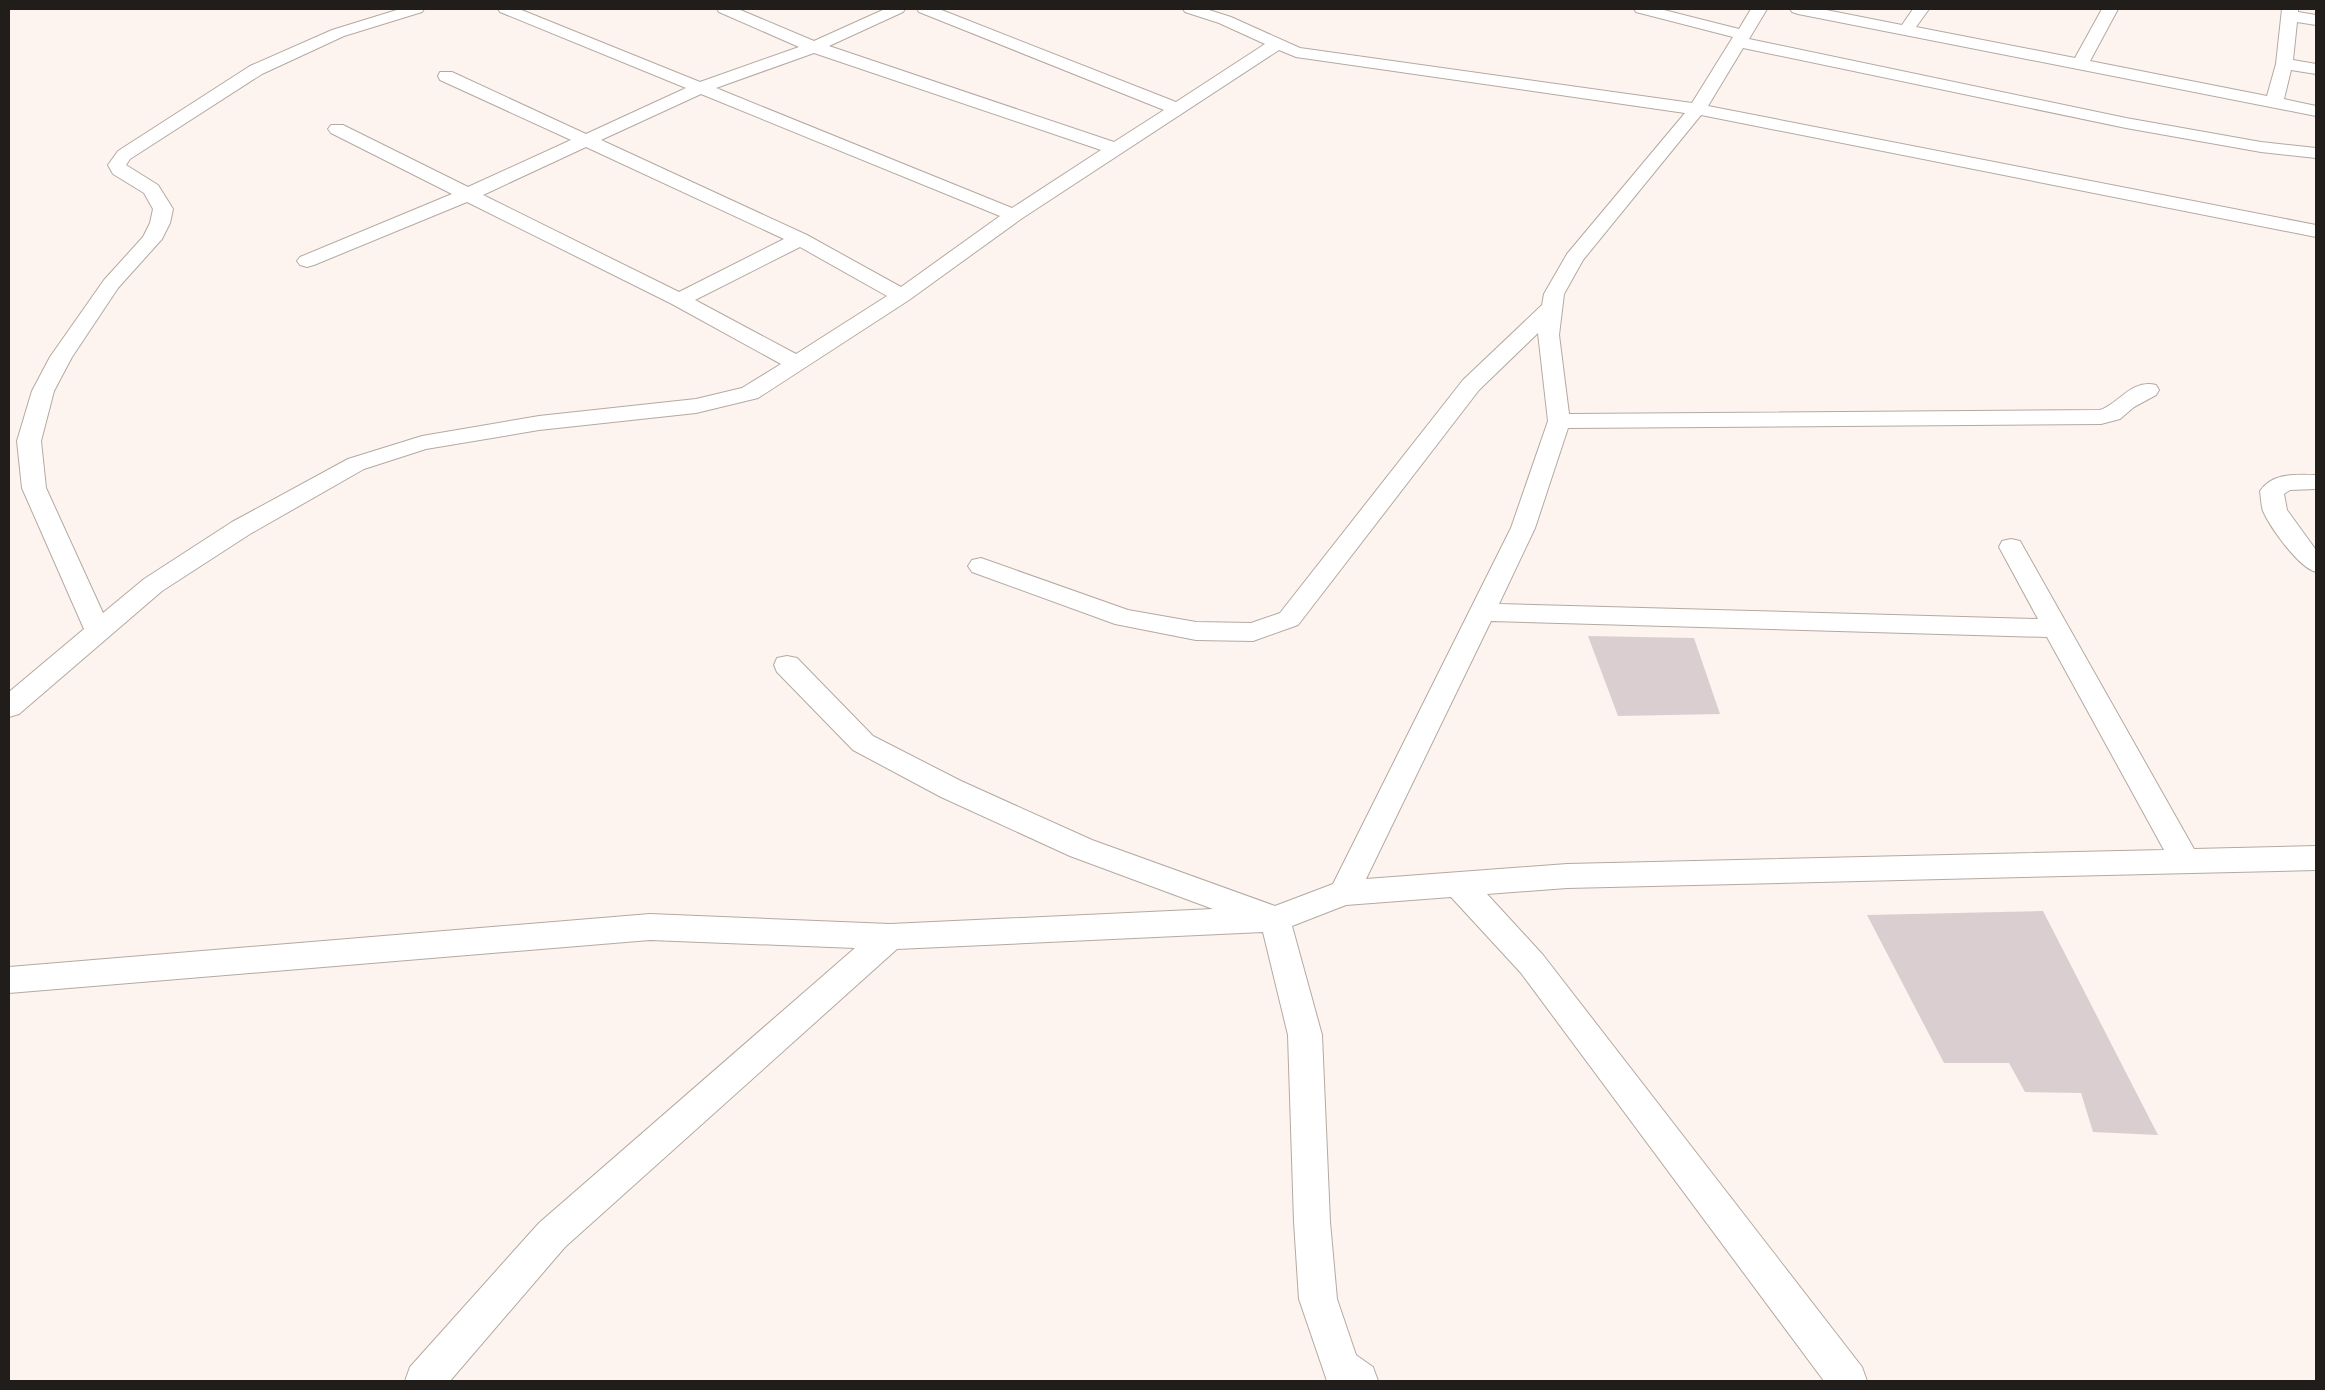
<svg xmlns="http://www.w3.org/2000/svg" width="2325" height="1390" viewBox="0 0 2325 1390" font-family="Poppins,sans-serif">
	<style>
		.building { fill: #dbced1 }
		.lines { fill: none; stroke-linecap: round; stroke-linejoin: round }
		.street-casing { stroke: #b4a9a2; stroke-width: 2 }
		.street { fill: #fff; fill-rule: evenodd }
	</style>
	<rect width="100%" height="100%" fill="#fdf4ef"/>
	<path class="building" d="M1588 636 1694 638 1720 714 1618 716Z
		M2043 911 2158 1135 2093 1132 2081 1093 2025 1092 2009 1063H1944L1867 915Z"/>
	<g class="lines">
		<g class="street-casing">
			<path id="street" d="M400 9H424L422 12 344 36 262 74 130 159 126 165 158 185 173 209 170 223 162 239 118 288 72 357 54 391 41 441 46 488 103 613 144 579 232 522 348 459 422 436 539 416 696 399 742 388 781 364 672 304 467 202 314 265 307 267 300 265 297 261 300 257 452 194 331 133 328 129 331 125H343L468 187 571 140 440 80 438 76 440 72H452L586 134 686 88 500 12 498 9H519L700 82 799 47 719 12 717 9H738L814 41 885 9H905L903 12 829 46 1114 142 1164 110 919 12 917 9H939L1176 102 1265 44 1219 23 1185 12 1183 9H1206L1231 17 1300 48 1692 103 1733 37 1636 12 1634 9H1660L1739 29 1751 9H1767L1749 39 2126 118 2261 142 2316 148V158L2261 152 2126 128 1743 48 1708 106 2316 225V237L1701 115 1583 260 1564 294 1559 335 1569 414 2100 410C2119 404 2131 379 2156 385L2159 390 2156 395 2134 407 2120 419 2101 424 1568 428 1535 528 1499 604 2038 619 1999 547 2002 541 2011 539 2020 541 2194 849 2316 846V870L1567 888 1487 894 1543 955 1862 1367 1867 1381H1824L1521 973 1451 897 1346 905 1292 926 1322 1035 1330 1222 1337 1299 1356 1355 1373 1367 1378 1381H1327L1299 1299 1294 1222 1288 1035 1263 932 897 949 565 1247 450 1381H405L410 1367 539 1223 855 948 650 940 9 993V967L650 914 890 924 1213 909 1070 856 941 797 853 750 777 672 774 665 777 658 787 656 797 658 873 736 961 781 1092 840 1275 906 1333 884 1511 528 1548 421 1538 333 1479 390 1298 625 1253 641 1196 640 1115 624 972 572 968 566 972 560 981 558 1128 610 1196 622 1251 623 1280 613 1463 380 1542 305 1544 294 1567 254 1685 113 1296 57 1279 50 1021 219 909 300 758 398 696 413 539 430 426 449 364 469 250 534 162 591 19 714 9 717V692L84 629 22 488 17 441 32 391 50 357 104 280 143 237 150 223 153 209 144 193 113 174 108 165 118 151 250 66 332 30ZM814 53 1101 150 1012 208 716 88ZM701 94 1000 216 901 287 807 235 601 140ZM586 147 784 239 679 292 483 195ZM800 247 887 296 796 354 695 300ZM1491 621 2047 637 2164 850 1567 864 1366 879Z
				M1790 9H1821L1902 25 1913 9H1929L1916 27 2075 58 2102 9H2118L2090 61 2267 96 2276 64 2282 9H2298V12L2316 15V25L2297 22 2293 60 2316 64V74L2291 70 2284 99 2316 106V116L1798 14 1792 12Z
				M2316 475V489L2290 490 2284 494 2287 510 2316 550V572C2299 568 2270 527 2263 511 2261 505 2261 497 2260 491 2273 472 2296 475 2316 475Z"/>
		</g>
		<use href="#street" class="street"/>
	</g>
	<rect width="2325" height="1390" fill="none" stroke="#211d1a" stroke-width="20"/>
</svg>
